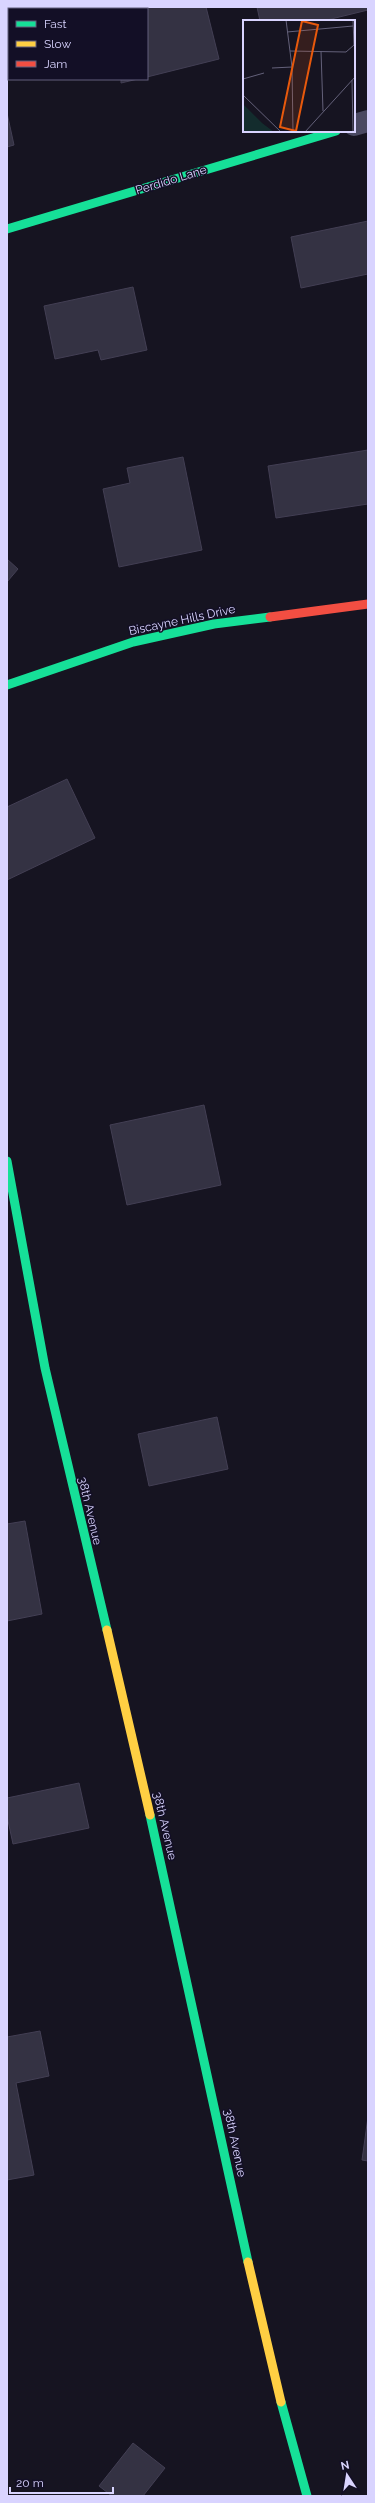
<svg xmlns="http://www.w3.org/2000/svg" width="375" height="2503" viewBox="0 0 375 2503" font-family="Raleway,sans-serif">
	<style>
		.building { fill: #343243; stroke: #433f54 }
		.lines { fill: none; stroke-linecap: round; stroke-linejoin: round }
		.street { stroke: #4a4962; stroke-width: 22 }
		.fast { stroke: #16e098; stroke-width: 9 }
		.slow { stroke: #ffcf43; stroke-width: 9 }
		.jam { stroke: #f24e42; stroke-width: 9 }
		.labels { text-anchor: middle; stroke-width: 3; stroke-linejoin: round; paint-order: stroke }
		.street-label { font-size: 12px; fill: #d9d4ff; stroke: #130f26 }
		.inset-road { fill: none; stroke: #64617a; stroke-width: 1 }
		.view { fill: #e8590c; fill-opacity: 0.15; stroke: #e8590c; stroke-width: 2 }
		.inset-edge { fill: none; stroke: #d9d4ff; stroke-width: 2 }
	</style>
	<rect width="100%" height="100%" fill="#161421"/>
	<path class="building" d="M116 7H206L219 59 147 77V9H108Z
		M257 7H368V10L323 21H260Z
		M121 79H138L121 83Z
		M7 113 14 145 7 147Z
		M368 221V274L301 288 291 237Z
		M133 287 147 350 101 360 98 350 55 359 44 306Z
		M368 450V504L276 518 268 466Z
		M183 457 202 550 119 567 103 489 130 483 127 468Z
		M7 559 18 569 7 582Z
		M67 779 95 838 7 880V807Z
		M204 1105 221 1185 127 1205 110 1125Z
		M217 1417 228 1469 149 1486 138 1434Z
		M25 1521 42 1614 7 1621V1524Z
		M79 1783 89 1828 13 1844 7 1816V1798Z
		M40 2031 49 2076 16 2083 34 2175 7 2180V2037Z
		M368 2117V2161L362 2160Z
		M133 2443 165 2468 143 2496H112L99 2486Z"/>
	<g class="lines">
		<path class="street" d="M354 125 368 121"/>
		<path class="fast" d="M7 229 336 131
			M7 685 133 642 214 624 270 617
			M7 1161 45 1368 107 1630
			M150 1815 248 2262
			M281 2402 307 2496"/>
		<path class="slow" d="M107 1630 150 1815
			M248 2262 281 2402"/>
		<path class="jam" d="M270 617 368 604"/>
	</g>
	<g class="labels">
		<g class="street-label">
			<text transform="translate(171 180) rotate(-17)" y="4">Perdido Lane</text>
			<text transform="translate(182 620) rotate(-12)" y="4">Biscayne Hills Drive</text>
			<text transform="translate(90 1511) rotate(77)" y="4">38th Avenue</text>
			<text transform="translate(165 1826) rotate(77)" y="4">38th Avenue</text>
			<text transform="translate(235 2143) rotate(78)" y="4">38th Avenue</text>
		</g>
	</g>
	<g transform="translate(243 20)">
		<rect width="112" height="112" fill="#161421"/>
		<path d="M0 84 19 103 31 112H0Z" fill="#132c2d"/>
		<path class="inset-road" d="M43 0 49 47 50 112M44 12 110 6M47 31 103 32 111 25 110 0M78 31 80 91M29 48 49 47M0 59 21 53M109 60 110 112M0 75 38 112M62 112 112 57"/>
		<path class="view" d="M59 1 75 5 53 111 37 107Z"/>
		<rect width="112" height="112" class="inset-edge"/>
	</g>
	<rect width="375" height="2503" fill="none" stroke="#d9d4ff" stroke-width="16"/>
	<rect x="8" y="8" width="140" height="72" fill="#130f26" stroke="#625e7d"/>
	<rect x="16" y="21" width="20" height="6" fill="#16e098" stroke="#625e7d"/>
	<text x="44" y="28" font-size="12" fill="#d9d4ff">Fast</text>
	<rect x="16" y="41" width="20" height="6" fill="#ffcf43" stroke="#625e7d"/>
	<text x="44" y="48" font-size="12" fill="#d9d4ff">Slow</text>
	<rect x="16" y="61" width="20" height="6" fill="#f24e42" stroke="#625e7d"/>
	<text x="44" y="68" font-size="12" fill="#d9d4ff">Jam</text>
	<g transform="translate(347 2475) rotate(348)" stroke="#130f26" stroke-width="3" paint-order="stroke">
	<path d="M0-3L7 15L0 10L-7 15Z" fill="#d9d4ff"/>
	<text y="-6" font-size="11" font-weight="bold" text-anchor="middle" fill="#d9d4ff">N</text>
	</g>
	<path d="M10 2487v6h103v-6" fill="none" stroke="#d9d4ff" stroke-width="2"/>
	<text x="16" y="2487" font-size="12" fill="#d9d4ff" stroke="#130f26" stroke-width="3" paint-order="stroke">20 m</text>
</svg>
